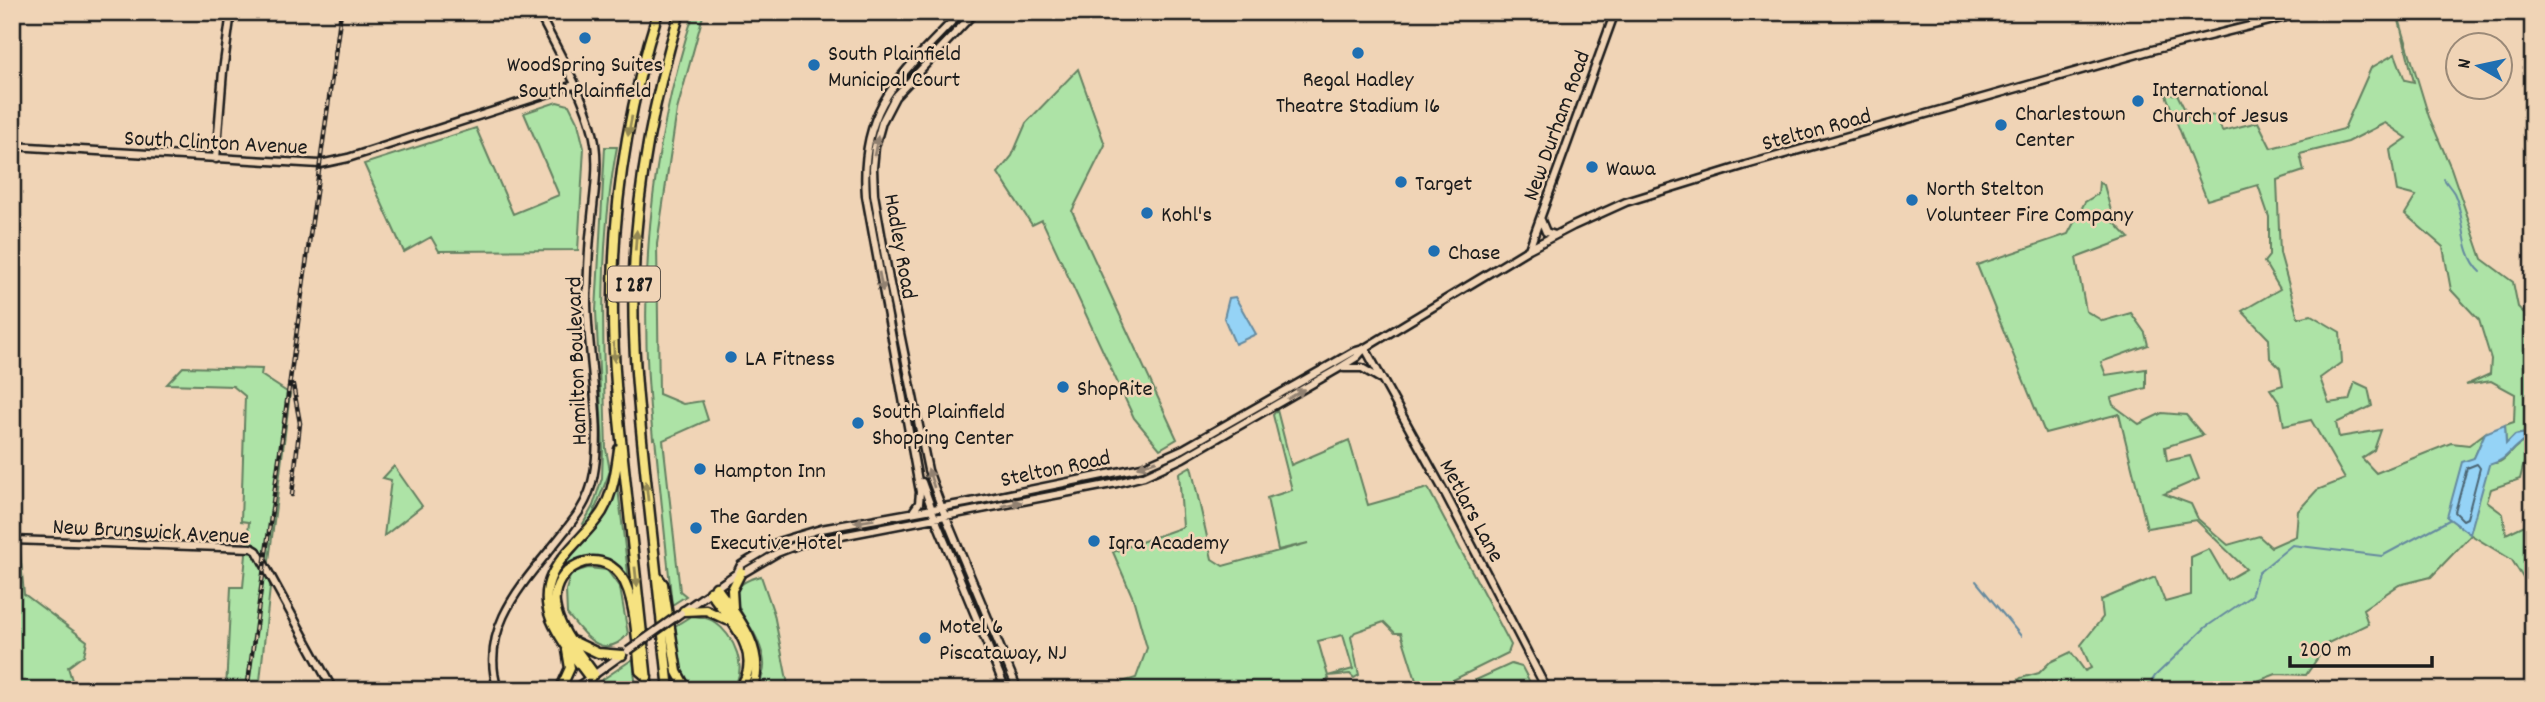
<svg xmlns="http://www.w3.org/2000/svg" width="2545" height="702" viewBox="0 0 2545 702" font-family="Dekko,sans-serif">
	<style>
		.green { fill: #ade3a6; stroke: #648061; stroke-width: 2; fill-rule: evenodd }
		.water { fill: #95d3f6; stroke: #658a9f; stroke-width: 2 }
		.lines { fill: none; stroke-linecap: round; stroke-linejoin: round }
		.shore { stroke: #4c6573; stroke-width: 2 }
		.stream { stroke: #658a9f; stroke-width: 2 }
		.secondary-casing { stroke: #1c1c1c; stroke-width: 11 }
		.highway-casing { stroke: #1c1c1c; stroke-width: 13 }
		.secondary { stroke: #f0d4b6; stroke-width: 6 }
		.highway { stroke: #f6e281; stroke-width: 8 }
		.rail-casing { stroke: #1c1c1c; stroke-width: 4.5 }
		.rail { stroke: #f0d4b6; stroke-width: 2; stroke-dasharray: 5; stroke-linecap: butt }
		.secondary-bridge-casing { stroke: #1c1c1c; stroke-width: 11; stroke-linecap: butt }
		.secondary-bridge { stroke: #f0d4b6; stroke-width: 6 }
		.oneway { fill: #948954 }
		.oneway2 { fill: #918171 }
		.poi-dot { fill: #1f6fb2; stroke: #f0d4b6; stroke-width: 2.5 }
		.labels { text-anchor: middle; stroke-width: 5; stroke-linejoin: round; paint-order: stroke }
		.shield { fill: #f0d4b6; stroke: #5c534a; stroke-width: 2 }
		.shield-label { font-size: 21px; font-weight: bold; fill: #1c1c1c }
		.poi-label { font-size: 23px; fill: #1c1c1c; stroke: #f0d4b6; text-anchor: start }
		.street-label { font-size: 23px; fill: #1c1c1c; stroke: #f0d4b6 }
	</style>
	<rect width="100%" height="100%" fill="#f0d4b6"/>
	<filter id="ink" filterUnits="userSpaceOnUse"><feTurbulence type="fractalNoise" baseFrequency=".0143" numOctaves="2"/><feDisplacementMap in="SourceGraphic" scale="14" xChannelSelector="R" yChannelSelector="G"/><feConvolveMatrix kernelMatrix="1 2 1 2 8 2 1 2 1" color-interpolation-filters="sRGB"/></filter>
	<g filter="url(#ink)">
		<path class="green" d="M694 12H704L677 110 657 244 659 394 683 404 702 401 708 420 663 440 680 591 686 596 672 605 655 438 653 439C637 292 648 153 694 12Z
			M2397 12 2429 117 2451 168 2482 259 2513 282 2518 307 2523 312 2533 291V432L2515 435 2506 445 2505 425 2514 422 2515 394 2491 381 2466 385 2490 374 2491 359 2479 320 2451 290 2443 247 2405 214 2416 196 2397 191 2390 150 2407 138 2385 123 2348 142 2300 154 2304 171 2277 180 2280 253 2298 318 2311 315 2340 332 2342 362 2320 378 2329 403 2349 400 2355 382 2368 388 2372 406 2336 423 2339 437 2381 430 2374 450 2362 458 2376 473 2451 443 2469 445 2485 433 2474 458C2512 475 2502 445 2533 439V458L2524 463 2520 479 2491 489 2487 502 2503 514 2506 534 2533 521V567L2529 570 2533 575V594L2512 560 2471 535 2431 577 2399 585 2363 609 2368 624 2328 643 2306 675 2276 674 2234 690H2005L2021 678 2039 673 2050 662 2071 652 2085 671 2091 668 2081 645 2103 617 2101 600 2155 577 2165 602 2191 595V557L2209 549 2227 580 2246 569 2196 520 2147 528 2119 414 2045 433 1977 265 2068 234 2085 202 2098 194 2099 182 2104 185 2114 222 2129 238 2076 258 2086 311 2103 321 2131 313 2145 333 2148 345 2101 362 2106 375 2146 369V388L2111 398 2113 405 2139 424 2162 413 2186 415 2203 435 2165 447 2167 461 2190 456 2199 479 2164 494 2191 504 2198 519 2228 545 2259 536 2271 547 2296 536 2298 511 2317 490 2345 479 2311 420 2284 426 2280 404 2270 389 2283 385 2280 368 2270 358 2269 339 2242 311 2280 289 2264 262 2269 256V217L2258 185 2207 200 2166 95 2177 94 2189 118 2217 115 2222 131 2258 122 2271 148 2344 129 2371 68 2395 54 2405 80 2414 82Z
			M1078 69 1105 145 1072 211 1177 439 1160 449 1134 418 1042 220 1032 225 998 173 1012 156 1026 123Z
			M557 102 569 105 578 123 584 148 578 250 439 251 431 237 404 252 364 164 476 128 513 214 559 195 524 113Z
			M605 147H617C598 246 603 348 606 449L610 471 588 527 583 524 593 506 602 478 603 449 596 311Z
			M183 367 262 369 261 375 290 394 269 561 270 588 259 690H226L231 587H243L249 522 241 521 245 396 233 386 167 384Z
			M1277 410 1291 465 1349 440 1368 505 1428 488 1511 645 1508 653 1433 690H1419L1401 633H1395L1384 622 1355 632 1351 637 1359 675 1354 678 1350 674 1328 676 1329 679 1324 681V688L1320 690H1094L1136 678 1147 648 1133 598 1113 552 1183 527 1179 473 1191 466 1212 559 1223 566 1308 543 1278 550 1267 498 1292 490 1273 415ZM1343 635 1353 669 1328 676 1318 641Z
			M394 466 422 506 384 536 391 480 383 478Z
			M615 487 618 488 631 599 617 568C583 561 579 554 553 581L557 571Z
			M12 552H20L24 594 87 641 84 655 68 667 75 690H12Z
			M588 568 607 570 620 588 628 634C603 663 584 634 567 614L566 590 571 573Z
			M761 576 774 614 789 690H757C760 683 765 671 764 664 764 655 758 640 754 633 740 609 718 586 761 576Z
			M691 616C698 617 707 617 713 621 734 635 750 669 731 690H694L682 676 675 626Z
			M633 659 636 690H587Z
			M1511 664 1522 667 1534 690H1454Z"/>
		<path class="water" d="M1235 297 1256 334 1235 344 1224 318 1229 298Z
			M2505 425 2506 444 2515 435 2533 432V439C2509 443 2514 458 2489 465L2470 534 2447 517 2462 462 2474 458 2485 433Z"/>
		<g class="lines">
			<path class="shore" d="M2477 464 2480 468 2467 518 2463 520 2455 512 2467 468Z"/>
			<path class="stream" d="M2444 179C2447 184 2451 188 2454 193 2466 217 2460 253 2481 272
				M1976 581 2021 636
				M2146 690 2155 676 2206 627 2251 596 2258 573 2292 545 2382 556 2449 520"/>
			<g class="secondary-casing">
				<path id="secondary" d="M975 12 895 97 882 122 875 147 873 168 874 194 889 279 928 470 941 506 1018 690
					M12 146 320 164 348 158 574 85
					M216 159 223 71 231 12
					M1541 220 1546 232 1555 235
					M1529 249 1615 12
					M1365 348 1446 495 1547 690
					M1344 368H1362L1379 378
					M922 482 935 518 1006 690
					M914 510 919 503 920 492 866 196C859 104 903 74 961 12
					M12 540 252 548 257 551 333 690
					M738 573 745 572 777 553 800 544 1117 483 1144 476 1183 458 1336 370 1357 357 1365 348 1529 249 1573 226 1626 202 1746 165 2152 50 2306 12
					M683 611 737 573 741 565 781 541 821 529 966 503 1142 467 1183 449 1353 352 1363 349
					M498 690C477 625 528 579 564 532 574 519 584 507 589 492 608 441 586 353 587 297 588 274 588 251 591 228 593 200 599 171 595 143 589 103 557 49 538 12
					M573 690 623 654"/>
			</g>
			<g class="highway-casing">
				<path id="highway" d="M657 576 663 584 677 672 687 690
					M716 587C737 615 769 653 751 690
					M710 592C730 620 767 656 738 690
					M733 607 732 590 741 572
					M684 611 706 610 727 620
					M575 642 598 653 622 655
					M594 674C580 654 558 629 555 604 551 568 598 544 621 576 636 597 637 645 640 671L647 677
					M590 678C576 659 560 640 551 619 532 570 580 546 602 512 613 493 616 471 619 449
					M560 690 570 668 567 650
					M648 690C641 625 634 560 627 495 620 430 612 365 613 299 613 202 629 104 658 12
					M669 690C661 619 654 549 646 479 639 410 631 342 634 273 637 184 654 97 680 12"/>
			</g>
			<use href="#secondary" class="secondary"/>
			<use href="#highway" class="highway"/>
			<g class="rail-casing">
				<path id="rail" d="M292 495 300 423 293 385
					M247 690 341 12"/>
			</g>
			<use href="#rail" class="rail"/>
			<g class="secondary-bridge-casing">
				<path id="secondary-bridge" d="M628 651 681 613"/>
			</g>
			<use href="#secondary-bridge" class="secondary-bridge"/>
		</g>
		<defs><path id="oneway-solid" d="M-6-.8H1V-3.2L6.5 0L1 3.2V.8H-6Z" transform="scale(1.75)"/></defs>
		<g class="oneway">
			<use href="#oneway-solid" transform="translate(630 126) rotate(101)"/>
			<use href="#oneway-solid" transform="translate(636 240) rotate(-86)"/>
			<use href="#oneway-solid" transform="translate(614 352) rotate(88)"/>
			<use href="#oneway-solid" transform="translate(647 491) rotate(-96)"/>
			<use href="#oneway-solid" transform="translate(636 577) rotate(84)"/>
		</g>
		<g class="oneway2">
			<use href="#oneway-solid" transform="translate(876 146) rotate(-79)"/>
			<use href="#oneway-solid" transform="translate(881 282) rotate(79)"/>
			<use href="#oneway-solid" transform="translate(1296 394) rotate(-31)"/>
			<use href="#oneway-solid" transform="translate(1147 464) rotate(161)"/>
			<use href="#oneway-solid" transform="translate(931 478) rotate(-108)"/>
			<use href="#oneway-solid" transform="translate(1012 504) rotate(-11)"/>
			<use href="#oneway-solid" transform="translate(864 521) rotate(171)"/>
		</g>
	</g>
	<g class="poi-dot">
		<circle cx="585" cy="38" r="7"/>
		<circle cx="1358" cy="53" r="7"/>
		<circle cx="814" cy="65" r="7"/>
		<circle cx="2138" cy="101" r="7"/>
		<circle cx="2001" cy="125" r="7"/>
		<circle cx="1592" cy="167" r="7"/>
		<circle cx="1401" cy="182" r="7"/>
		<circle cx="1912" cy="200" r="7"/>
		<circle cx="1147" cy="213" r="7"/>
		<circle cx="1434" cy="251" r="7"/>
		<circle cx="731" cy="357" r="7"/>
		<circle cx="1063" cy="387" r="7"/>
		<circle cx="858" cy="423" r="7"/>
		<circle cx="700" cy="469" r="7"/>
		<circle cx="696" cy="528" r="7"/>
		<circle cx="1094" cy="541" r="7"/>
		<circle cx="925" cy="638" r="7"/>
	</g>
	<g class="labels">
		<rect class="shield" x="608" y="266.5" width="52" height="35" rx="5"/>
		<g class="shield-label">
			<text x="634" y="291">I 287</text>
		</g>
		<g class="poi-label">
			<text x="828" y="60">South Plainfield<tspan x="828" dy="26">Municipal Court</tspan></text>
			<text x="585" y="71" text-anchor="middle">WoodSpring Suites<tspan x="585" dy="26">South Plainfield</tspan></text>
			<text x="1358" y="86" text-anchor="middle">Regal Hadley<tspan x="1358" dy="26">Theatre Stadium 16</tspan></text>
			<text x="2152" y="96">International<tspan x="2152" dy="26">Church of Jesus</tspan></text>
			<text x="2015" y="120">Charlestown<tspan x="2015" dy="26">Center</tspan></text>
			<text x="1606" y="175">Wawa</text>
			<text x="1415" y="190">Target</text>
			<text x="1926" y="195">North Stelton<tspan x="1926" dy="26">Volunteer Fire Company</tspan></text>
			<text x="1161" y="221">Kohl's</text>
			<text x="1448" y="259">Chase</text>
			<text x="745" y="365">LA Fitness</text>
			<text x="1077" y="395">ShopRite</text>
			<text x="872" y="418">South Plainfield<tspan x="872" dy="26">Shopping Center</tspan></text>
			<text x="714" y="477">Hampton Inn</text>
			<text x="710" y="523">The Garden<tspan x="710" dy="26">Executive Hotel</tspan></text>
			<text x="1108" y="549">Iqra Academy</text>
			<text x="939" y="633">Motel 6<tspan x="939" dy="26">Piscataway, NJ</tspan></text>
		</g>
		<g class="street-label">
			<text transform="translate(1555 125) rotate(-70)" y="8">New Durham Road</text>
			<text transform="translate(1816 128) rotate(-15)" y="8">Stelton Road</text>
			<text transform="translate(216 141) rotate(3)" y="8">South Clinton Avenue</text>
			<text transform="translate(902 246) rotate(80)" y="8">Hadley Road</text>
			<text transform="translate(575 361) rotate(-92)" y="8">Hamilton Boulevard</text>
			<text transform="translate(1055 467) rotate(-12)" y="8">Stelton Road</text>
			<text transform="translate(1473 510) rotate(62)" y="8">Metlars Lane</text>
			<text transform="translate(151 530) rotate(3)" y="8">New Brunswick Avenue</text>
		</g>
	</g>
	<rect width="2545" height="702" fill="none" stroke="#f0d4b6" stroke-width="42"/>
	<rect x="21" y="21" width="2503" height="660" fill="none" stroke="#1c1c1c" stroke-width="2.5" filter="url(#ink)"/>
	<g transform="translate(2479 66) rotate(279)"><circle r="33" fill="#f0d4b6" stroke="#9b8a78" stroke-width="2"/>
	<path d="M0-5L12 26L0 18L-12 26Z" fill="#1f6fb2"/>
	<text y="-10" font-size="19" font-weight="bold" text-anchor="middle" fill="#1c1c1c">N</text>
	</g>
	<path d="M2290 656v10h142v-10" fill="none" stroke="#1c1c1c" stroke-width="3.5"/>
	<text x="2300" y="656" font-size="21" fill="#1c1c1c" stroke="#f0d4b6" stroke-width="5" paint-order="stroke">200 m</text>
</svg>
